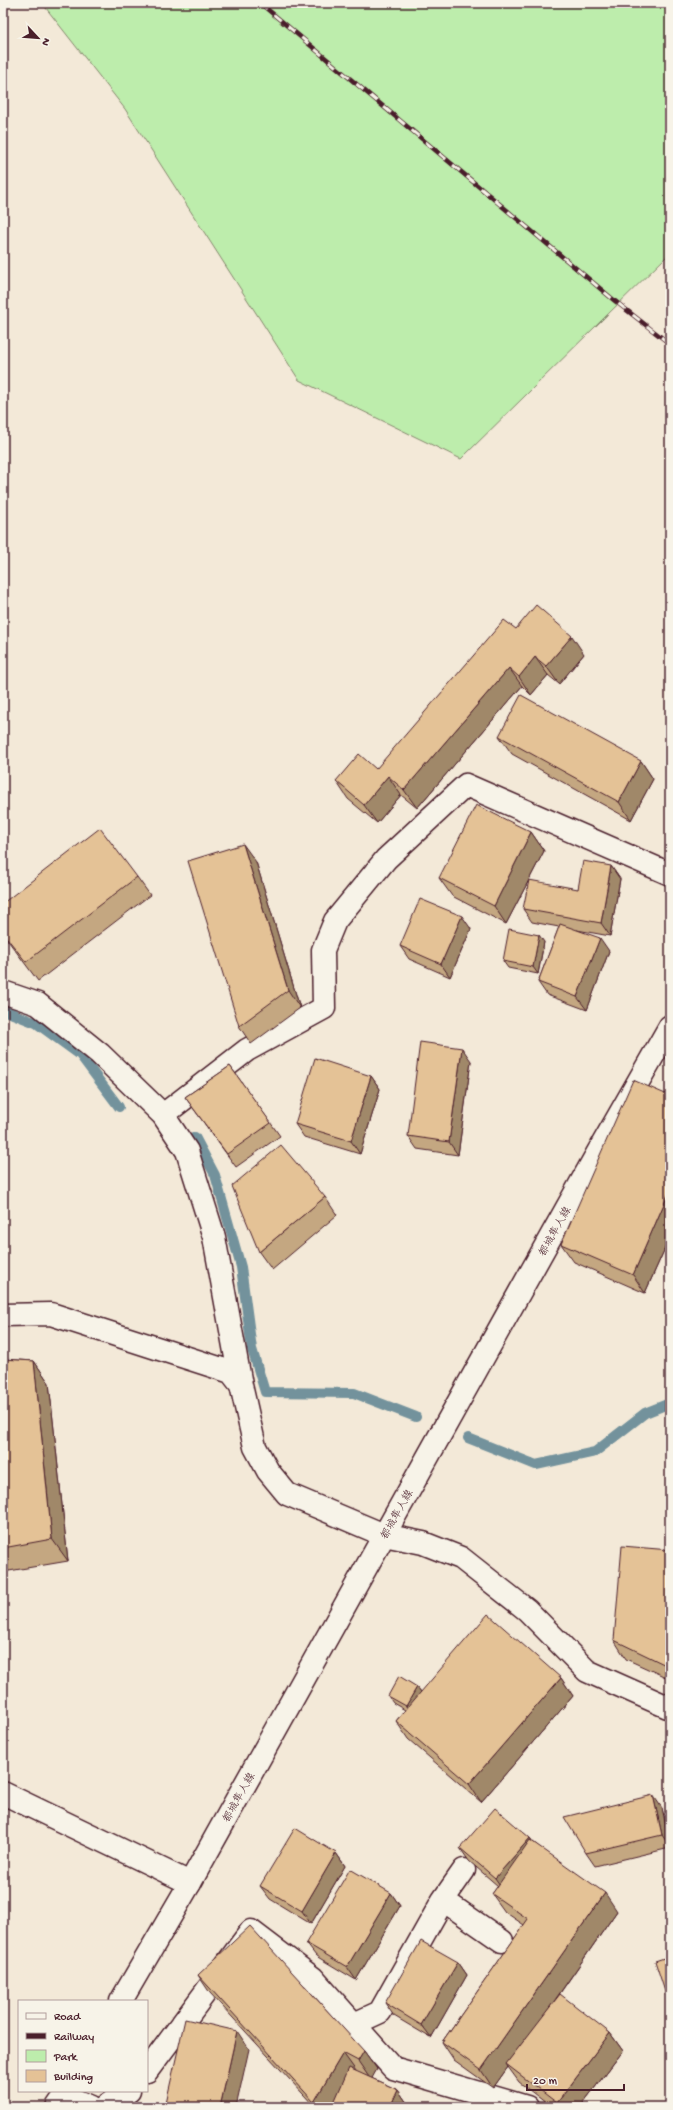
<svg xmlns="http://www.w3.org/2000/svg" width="673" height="2110" viewBox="0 0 673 2110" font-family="'Gochi Hand','Klee One',sans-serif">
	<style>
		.green { fill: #bdedac; stroke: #84866c }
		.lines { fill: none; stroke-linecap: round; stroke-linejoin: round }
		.stream { stroke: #73929c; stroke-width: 10 }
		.minor-casing { stroke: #4a1f2b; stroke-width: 25 }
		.primary-casing { stroke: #4a1f2b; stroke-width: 25 }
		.minor { stroke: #f7f3e8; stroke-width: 22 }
		.primary { stroke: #f7f3e8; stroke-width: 22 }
		.rail-casing { stroke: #4a1f2b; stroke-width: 4.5 }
		.rail { stroke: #f7f3e8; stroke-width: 3; stroke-dasharray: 9; stroke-linecap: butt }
		.wall { fill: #c4a781; stroke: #4a1f2b }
		.shaded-wall { fill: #a08869; stroke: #4a1f2b }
		.building { fill: #e4c296; stroke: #4a1f2b }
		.labels { text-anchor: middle; stroke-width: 3.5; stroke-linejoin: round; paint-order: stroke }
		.street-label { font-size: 11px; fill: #4a1f2b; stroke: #f7f3e8 }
	</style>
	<rect width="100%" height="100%" fill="#f3e9d8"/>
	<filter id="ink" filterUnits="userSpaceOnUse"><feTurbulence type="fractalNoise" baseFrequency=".025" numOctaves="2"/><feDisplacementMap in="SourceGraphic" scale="8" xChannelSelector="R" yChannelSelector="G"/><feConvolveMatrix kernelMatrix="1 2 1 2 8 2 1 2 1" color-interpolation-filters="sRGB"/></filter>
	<g filter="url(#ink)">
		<path class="green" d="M42 3H670V253L461 459 299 380 125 109Z"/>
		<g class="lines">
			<path class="stream" d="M3 1010 36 1023 80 1055 119 1107
				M195 1137 215 1175 241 1267 252 1349 265 1392 354 1393 416 1417
				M468 1438 536 1465 595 1452 645 1413 670 1403"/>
			<g class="minor-casing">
				<path id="minor" d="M3 992 38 1004 100 1054 163 1115 187 1151 214 1237 241 1385 255 1447 268 1471 287 1494 384 1535 423 1543 461 1558 527 1610 587 1671 670 1708
					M163 1115 247 1050 324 1008 323 950 335 921 386 859 466 785 670 874
					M3 1315 51 1314 231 1372 241 1385
					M3 1793 190 1883
					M443 1900 502 1941
					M354 2024 380 2012 443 1900 464 1870
					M147 2071 251 1931 313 1978 393 2068 527 2107
					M65 2096 91 2107
					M104 2107 129 2091"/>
			</g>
			<g class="primary-casing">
				<path id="primary" d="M121 2001 190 1883 598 1152 670 1026
					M57 2107 68 2091"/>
			</g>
			<use href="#minor" class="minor"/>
			<use href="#primary" class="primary"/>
			<g class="rail-casing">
				<path id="rail" d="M260 3 615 301 670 344"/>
			</g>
			<use href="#rail" class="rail"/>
		</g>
		<path class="wall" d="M516 629 584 654 559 684 548 675 531 695 522 686 417 808 401 795 377 823 348 799 336 781 376 769Z
			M499 736 641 761 653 779 631 820 512 754Z
			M531 832 544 851 506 924 452 896 439 878Z
			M256 862 300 1008 251 1044 239 1026Z
			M611 866 620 879 610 936 577 930 609 951 587 1010 547 995 538 982 559 927 532 922 523 909 578 889Z
			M137 877 150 895 38 981 3 934V903Z
			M471 929 450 977 409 959 400 946Z
			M544 942 538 974 508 968 503 961Z
			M471 1061 458 1155 417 1149 408 1136Z
			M230 1066 280 1136 236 1167 185 1097Z
			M371 1076 380 1089 360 1154 304 1137 295 1124Z
			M670 1096V1237L645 1293 574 1262 561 1244Z
			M325 1197 337 1215 272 1270 259 1252Z
			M3 1359 34 1361 49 1383 68 1561 3 1572Z
			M670 1550V1679L626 1659 614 1640Z
			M561 1678 573 1696 481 1802 408 1739 396 1721 405 1710 393 1703 388 1696 417 1687 421 1692Z
			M662 1808 670 1844V1848L595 1866 586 1853Z
			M530 1838 533 1842 617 1911 556 1999 610 2033 623 2051 580 2107H551L519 2082 508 2067 493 2088 454 2060 442 2042 524 1925 505 1912 492 1894 498 1886 469 1861 460 1848Z
			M336 1853 345 1866 311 1924 270 1899 260 1886Z
			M391 1893 400 1906 356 1980 316 1956 306 1943Z
			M458 1962 467 1975 431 2038 394 2016 385 2003Z
			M198 1975 364 2051 377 2069 371 2078 398 2090 407 2103 405 2107H315L210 1993Z"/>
		<path class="shaded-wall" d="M572 636 584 654 559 684 546 666Z
			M535 657 548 675 531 695 519 677Z
			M509 668 522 686 417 808 404 790Z
			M641 761 653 779 631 820 619 802Z
			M388 776 401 795 377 823 364 805Z
			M531 832 544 851 506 924 494 906Z
			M243 844 256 862 300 1008 288 990Z
			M611 866 620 879 610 936 601 923Z
			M462 916 471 929 450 977 441 964Z
			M539 935 544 942 538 974 533 967Z
			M600 938 609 951 587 1010 577 997Z
			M462 1048 471 1061 458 1155 449 1142Z
			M371 1076 380 1089 360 1154 351 1141Z
			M670 1190V1237L645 1293 633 1275Z
			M34 1361 49 1383 68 1561 52 1539Z
			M561 1678 573 1696 481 1802 469 1784Z
			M417 1687 422 1693 411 1713 406 1706Z
			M653 1795 662 1808 670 1844V1847L662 1835Z
			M530 1838 539 1851 504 1891 495 1878Z
			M336 1853 345 1866 311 1924 302 1911Z
			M391 1893 400 1906 356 1980 347 1967Z
			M605 1893 617 1911 509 2066 506 2064 508 2067 493 2088 481 2070Z
			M458 1962 467 1975 431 2038 421 2025Z
			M237 2031 249 2049 236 2107H220Z
			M610 2033 623 2051 580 2107H559L557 2103Z
			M364 2051 377 2069 371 2080 358 2061Z
			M343 2053 356 2071 335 2107H318L314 2102Z
			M398 2090 407 2103 405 2107H390Z"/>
		<path class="building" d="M536 605 572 636 546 666 535 657 519 677 509 668 404 790 388 776 364 805 336 781 359 754 376 769 504 620 516 629Z
			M521 695 641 761 619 802 499 736Z
			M476 805 531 832 494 906 439 878Z
			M100 828 137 877 26 962 3 933V903Z
			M243 844 288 990 239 1026 188 861Z
			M583 861 611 866 601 923 523 909 529 880 578 889Z
			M420 899 462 916 441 964 400 946Z
			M560 924 600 938 577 997 538 982Z
			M509 929 539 935 533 967 503 961Z
			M420 1042 462 1048 449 1142 408 1136Z
			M315 1058 371 1076 351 1141 295 1124Z
			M230 1066 271 1123 227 1154 185 1097Z
			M633 1080 670 1096V1190L633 1275 561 1244Z
			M281 1145 325 1197 259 1252 232 1186Z
			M3 1359 34 1361 52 1539 3 1548Z
			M622 1546 670 1550V1667L614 1640Z
			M488 1614 561 1678 469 1784 396 1721Z
			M399 1676 417 1687 406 1706 388 1696Z
			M653 1795 662 1835 586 1853 564 1817Z
			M495 1808 530 1838 495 1878 460 1848Z
			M295 1828 336 1853 302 1911 260 1886Z
			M530 1840 605 1893 481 2070 442 2042 528 1919 492 1894Z
			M350 1869 391 1893 347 1967 306 1943Z
			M250 1926 364 2051 358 2061 343 2053 314 2102 198 1975Z
			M421 1941 458 1962 421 2025 385 2003Z
			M670 1956V2007L655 1961Z
			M560 1994 610 2033 557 2103 506 2064Z
			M185 2019 237 2031 220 2107H165Z
			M349 2068 398 2090 390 2107H332Z"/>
	</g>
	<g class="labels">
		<g class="street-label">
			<text transform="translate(554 1231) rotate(-61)" y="4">都城隼人線</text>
			<text transform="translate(396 1514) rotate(-61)" y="4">都城隼人線</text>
			<text transform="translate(238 1797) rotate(-61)" y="4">都城隼人線</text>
		</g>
	</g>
	<rect width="673" height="2110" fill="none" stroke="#f7f3e8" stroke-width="16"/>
	<rect x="8" y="8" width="657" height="2094" fill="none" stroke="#4a1f2b" stroke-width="1.5" filter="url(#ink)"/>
	<rect x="18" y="2000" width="130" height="92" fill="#f7f3e8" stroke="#b29e9c"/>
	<rect x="26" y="2013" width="20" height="6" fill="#f7f3e8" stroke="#b29e9c"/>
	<text x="54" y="2020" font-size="12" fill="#4a1f2b">Road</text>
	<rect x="26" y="2033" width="20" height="6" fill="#4a1f2b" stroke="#b29e9c"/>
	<text x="54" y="2040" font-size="12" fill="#4a1f2b">Railway</text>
	<rect x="26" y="2050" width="20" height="12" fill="#bdedac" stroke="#b29e9c"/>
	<text x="54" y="2060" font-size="12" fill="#4a1f2b">Park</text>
	<rect x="26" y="2070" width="20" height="12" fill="#e4c296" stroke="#b29e9c"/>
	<text x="54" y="2080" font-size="12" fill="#4a1f2b">Building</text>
	<g transform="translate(38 38) rotate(116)" stroke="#f7f3e8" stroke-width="3" paint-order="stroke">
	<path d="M0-3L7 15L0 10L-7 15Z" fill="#4a1f2b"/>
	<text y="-6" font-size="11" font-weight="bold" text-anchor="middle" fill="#4a1f2b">N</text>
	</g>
	<path d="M527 2084v6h97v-6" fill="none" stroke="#4a1f2b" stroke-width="2"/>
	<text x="533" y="2084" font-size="12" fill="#4a1f2b" stroke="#f7f3e8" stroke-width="3" paint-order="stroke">20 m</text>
</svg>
